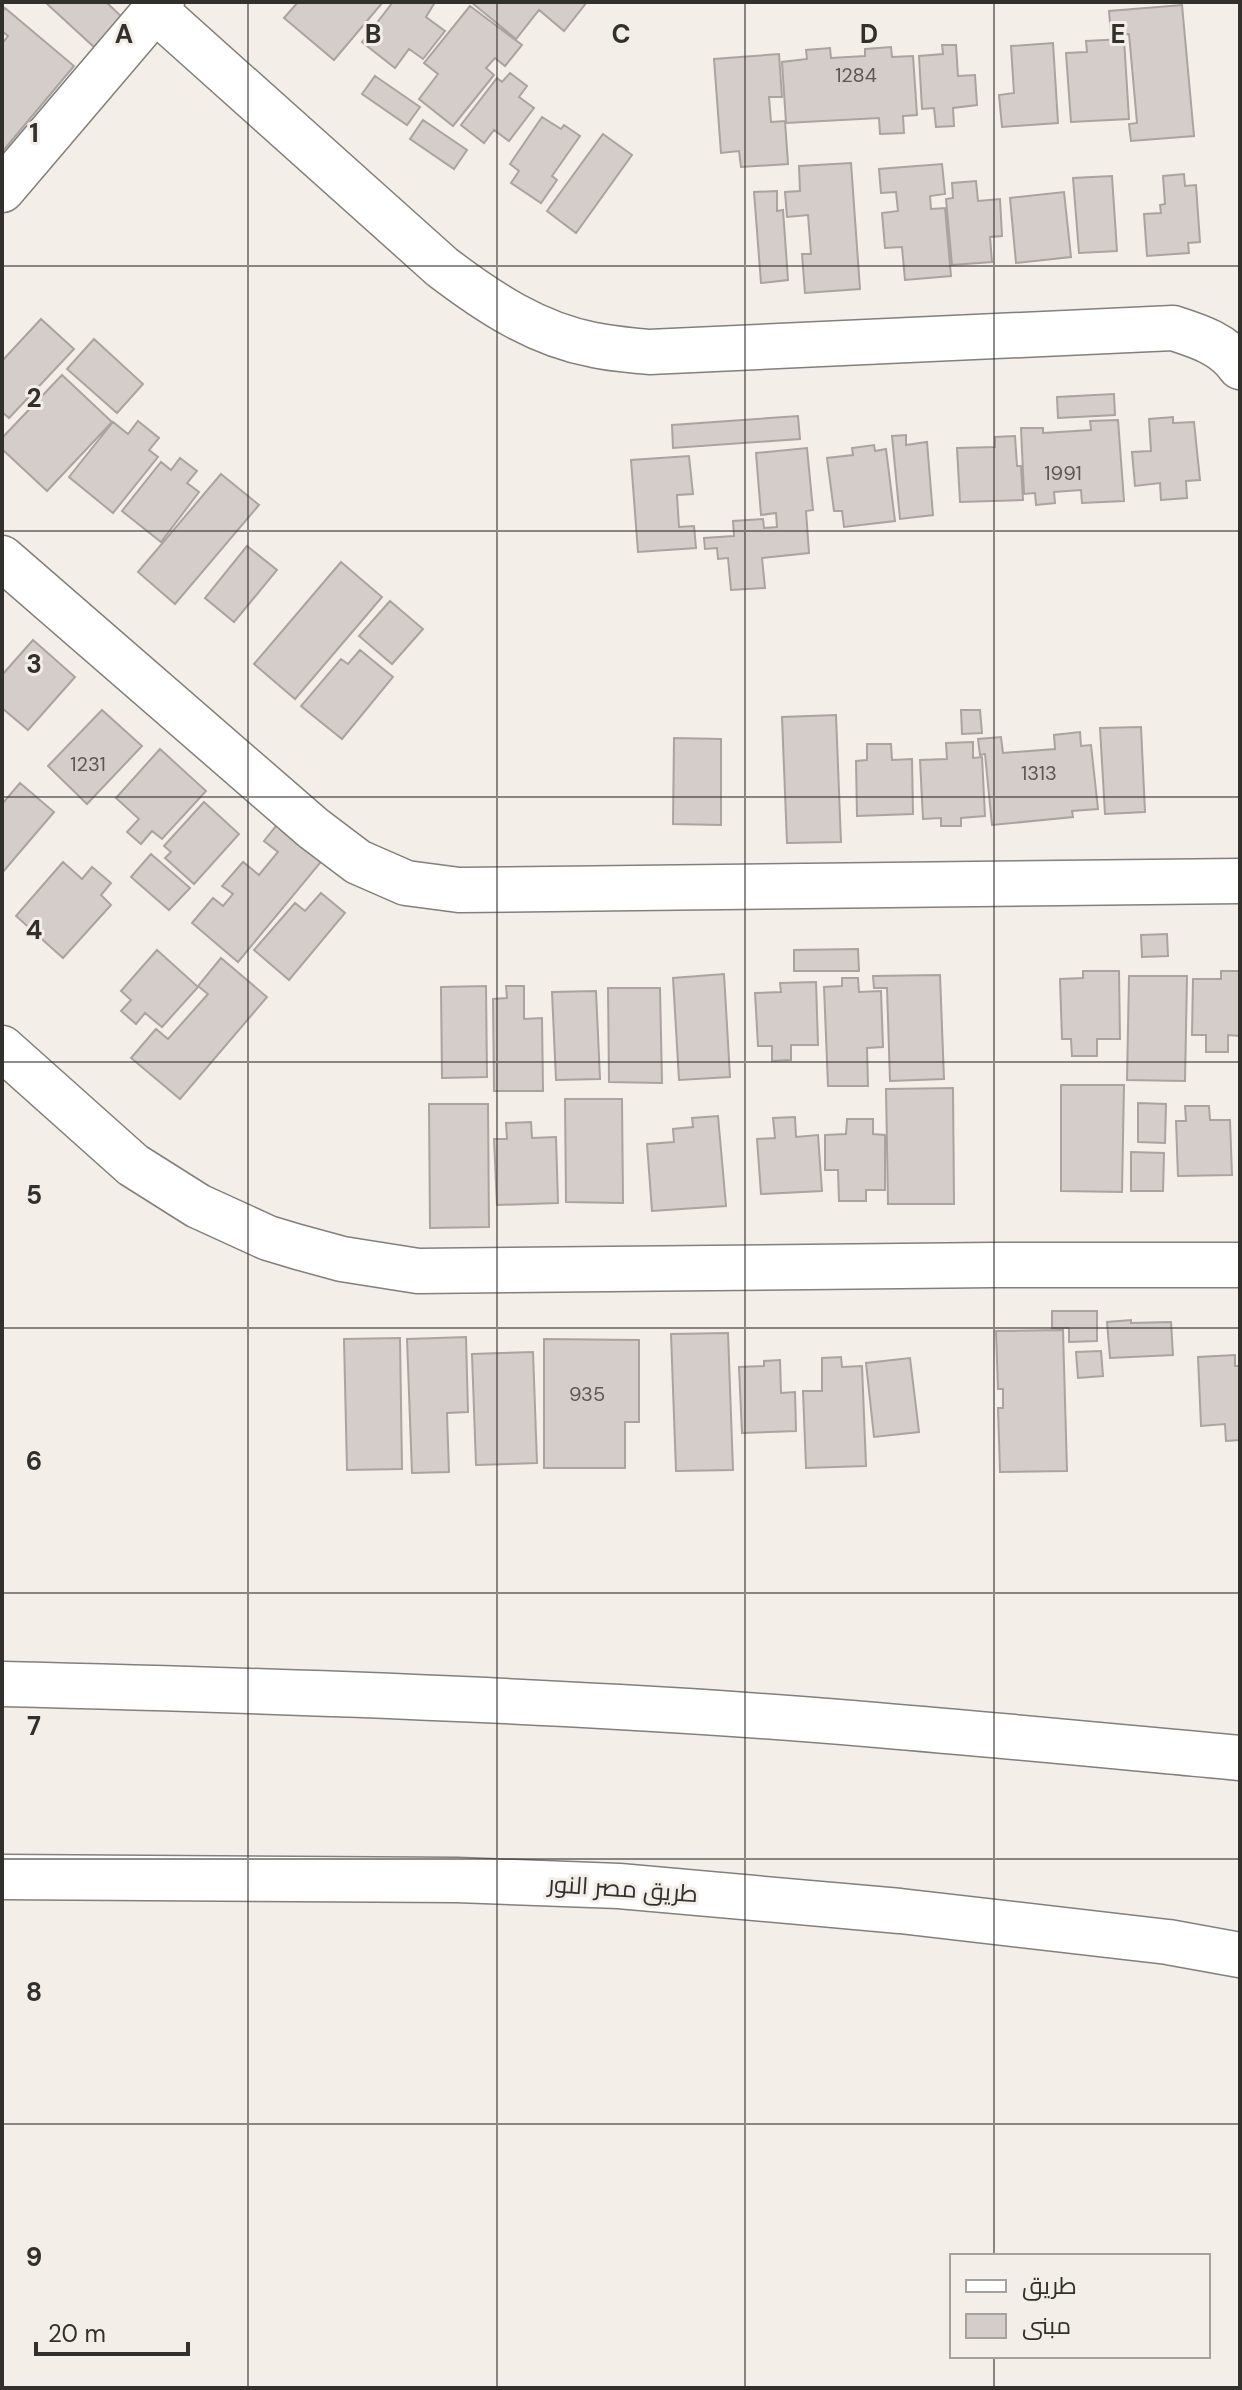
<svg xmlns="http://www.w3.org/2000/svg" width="1242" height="2390" viewBox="0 0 1242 2390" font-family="'DM Sans',Cairo,sans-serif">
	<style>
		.building { fill: #d5cdca; stroke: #aaa39f; stroke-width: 2 }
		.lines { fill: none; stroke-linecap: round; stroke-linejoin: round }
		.minor-casing { stroke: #837f79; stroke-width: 47 }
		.minor { stroke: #fff; stroke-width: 44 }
		.grid { fill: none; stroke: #31302d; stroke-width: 2; stroke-opacity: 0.55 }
		.labels { text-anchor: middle; stroke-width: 6; stroke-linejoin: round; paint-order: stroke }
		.number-label { font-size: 20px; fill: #5a5754 }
		.street-label { font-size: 24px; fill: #31302d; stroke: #f3eee8 }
		.grid-label { font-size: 26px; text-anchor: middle; font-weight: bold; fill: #31302d; stroke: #f3eee8; stroke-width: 6; stroke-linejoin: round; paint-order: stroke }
	</style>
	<rect width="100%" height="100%" fill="#f3eee8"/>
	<path class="building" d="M45 2H106L122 17 94 47Z
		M298 2H383L334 60 284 18Z
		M393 2H435L426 17 445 31 423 59 409 49 395 68 362 42Z
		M471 2H587L564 31 539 10 516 39Z
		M1182 5 1194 136 1131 141 1129 124 1137 123 1129 34 1111 35 1109 11Z
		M470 6 522 45 505 66 495 58 486 68 494 75 453 126 419 99 438 74 424 63Z
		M5 8 74 66 2 152V44L8 36 2 31V12Z
		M1124 39 1129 119 1071 122 1066 53 1087 52 1086 41Z
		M1053 43 1058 123 1002 127 999 95 1014 93 1011 46Z
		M942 45H956L958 76 975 75 977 105 953 108 954 126 936 127 934 108 922 109 919 56 943 54Z
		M891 47 892 57 913 56 917 115 903 116 904 133 880 134 879 118 786 123 782 62 807 59 806 50 830 48 831 58 865 56V49Z
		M779 54 782 97H769L771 122 785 121 788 164 741 167 739 151 721 153 714 59Z
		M510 73 527 86 519 97 534 108 509 141 494 130 484 143 461 125 497 78 502 82Z
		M375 76 420 107 407 125 362 94Z
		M542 117 561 129 564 125 580 136 552 176 557 180 541 203 511 183 519 171 510 164Z
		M423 120 467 150 454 169 410 139Z
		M603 134 632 155 576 233 547 211Z
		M851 163 860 289 805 293 802 254H811L808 215 787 217 785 192 800 191 799 166Z
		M942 164 945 194 930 196 931 209 945 208 951 276 905 280 902 247 885 248 882 213 898 211 896 192 881 193 879 169Z
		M1184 174 1185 186 1196 185 1200 242 1188 243 1189 253 1147 256 1144 214 1161 213 1160 205 1165 204 1163 176Z
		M1112 176 1117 251 1079 253 1073 178Z
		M976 181 978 201 1000 199 1002 236 990 237 992 262 952 265 946 199 953 198 952 183Z
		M777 191V211L783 210 788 280 761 283 754 192Z
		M1064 192 1071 257 1016 263 1010 198Z
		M41 319 74 349 9 418 2 412V361Z
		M94 339 143 384 117 413 67 369Z
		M62 375 112 422 47 491 2 449V438Z
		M1114 394 1115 415 1058 418 1057 397Z
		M798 416 800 439 673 448 672 425Z
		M1173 417V423L1194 422 1200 480 1186 481 1187 498 1161 500 1160 483 1135 486 1132 452 1151 451 1149 419Z
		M1118 420 1124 501 1082 503 1081 490 1054 492 1055 503 1036 505 1035 493 1024 494 1021 428H1043V433L1091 430 1090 421Z
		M138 421 159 438 149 450 158 457 113 513 69 477 113 422 128 434Z
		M906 435V445L927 442 933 515 900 519 892 436Z
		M1015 436 1017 466H1021L1023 500 960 502 957 448 995 447V437Z
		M874 445 875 451 886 449 895 521 844 527 842 511H834L827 458 853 455 852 448Z
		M807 448 813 510 806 511 809 553 762 558 765 588 731 590 728 558 718 559 717 548 705 549 704 538 734 536 733 521 763 519 764 528 777 527 776 513 761 515 756 453Z
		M689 456 693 494 677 495 679 527 694 526 696 548 638 552 631 460Z
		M180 458 197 471 187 483 199 492 161 542 122 511 161 462 171 470Z
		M221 474 259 505 175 604 138 572Z
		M247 546 277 570 234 622 205 598Z
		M341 562 382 597 295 699 254 664Z
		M390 601 423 629 392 664 359 636Z
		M33 640 75 677 28 730 2 708V675Z
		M360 650 393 677 342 739 301 706 341 659 348 664Z
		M102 710 142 746 87 804 48 766Z
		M961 710H980L982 733 962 734Z
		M836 715 841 842 787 843 782 717Z
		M1141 727 1145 812 1105 814 1100 728Z
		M1080 732 1081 746 1091 745 1098 809 1072 811 1073 817 992 825 985 754 980 755 978 739 1001 737 1003 753 1055 749 1054 735Z
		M674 738 721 739V825L673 824Z
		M973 742V758L982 757 985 816 961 818V826H941V818L923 819 920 760 947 759 946 743Z
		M867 744H891L892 760 912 759 913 814 857 816 856 761 867 760Z
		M160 749 206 791 162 839 152 831 141 844 127 832 139 819 116 798Z
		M20 783 54 812 2 873V804Z
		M204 802 239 834 194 884 165 858 171 852 164 846Z
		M280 821 325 857 238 962 192 923 213 898 223 906 233 894 222 886 243 862 259 875 278 852 264 841Z
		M151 854 190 888 169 910 131 877Z
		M63 862 82 879 92 867 111 883 101 895 111 905 63 958 16 916Z
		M321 893 345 913 289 980 254 950 295 903 305 911Z
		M1167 934 1168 956 1142 957 1141 935Z
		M858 949 859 971H794V950Z
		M157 950 198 987 162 1027 145 1013 136 1024 121 1011 131 1000 121 991Z
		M221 958 267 997 180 1099 131 1058 156 1029 168 1039 208 994 198 986Z
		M1083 971H1119L1120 1039H1097V1056H1072L1071 1039H1062L1060 979 1083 978Z
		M1221 971H1240V1036L1228 1035V1052H1206V1035H1192L1193 979H1221Z
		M724 974 730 1077 679 1080 673 978Z
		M940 975 944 1079 890 1081 887 988H874L873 976Z
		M1129 976H1187L1185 1081 1127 1080Z
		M842 978H858L859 992 881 991 883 1047 867 1048 868 1086H828L824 987 842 986Z
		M816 982 818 1045H791V1060L772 1061V1046H758L755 993 781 992 780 983Z
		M486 986 487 1077 442 1078 441 987Z
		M506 986H524V1019L542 1018 543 1091H494L493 999 507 998Z
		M608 988H660L662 1083 609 1082Z
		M596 991 600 1079 556 1080 552 992Z
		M1061 1085H1124L1122 1192 1061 1191Z
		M953 1088 954 1204H888L886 1089Z
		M565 1099H622L623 1203 566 1202Z
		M1138 1103 1166 1104 1165 1143 1138 1142Z
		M429 1104H488L489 1227 430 1228Z
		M1185 1106H1209L1210 1120H1230L1232 1175 1178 1176 1176 1121H1186Z
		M718 1116 726 1206 652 1211 647 1144 674 1142 673 1129 693 1127 692 1118Z
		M795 1117 796 1137 818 1135 822 1191 761 1194 757 1139 775 1138 773 1118Z
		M847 1119H873V1134L885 1135V1190H866V1201H839L838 1170H825V1135L846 1134Z
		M531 1122 532 1138 556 1137 558 1203 497 1205 494 1139H507L506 1123Z
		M1131 1152 1164 1153 1163 1191H1131Z
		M1052 1311H1097V1341L1069 1342V1328H1052Z
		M1131 1320V1323L1171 1322 1173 1355 1110 1358 1107 1322Z
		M1063 1330 1067 1471 1000 1472 998 1408H1003V1389H998L996 1331Z
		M728 1333 733 1470 676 1471 671 1334Z
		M466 1337 468 1412 447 1413 449 1472 412 1473 407 1339Z
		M400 1338 402 1469 347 1470 344 1339Z
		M544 1339 639 1340V1422H625V1468H544Z
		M1101 1351 1103 1376 1078 1378 1076 1352Z
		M533 1352 537 1463 476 1465 472 1354Z
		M1235 1355V1366H1240V1440L1226 1441 1225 1424 1201 1426 1198 1357Z
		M841 1357 842 1367 862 1366 866 1466 806 1468 803 1391H822V1358Z
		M910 1358 919 1432 874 1437 866 1363Z
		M780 1360 781 1393 795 1392 796 1431 742 1433 739 1367 764 1366V1361Z"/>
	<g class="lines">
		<g class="minor-casing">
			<path id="minor" d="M155 10 442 267C488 302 536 334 594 345 612 349 631 350 649 352L1173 328C1198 336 1224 344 1240 367
				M2 190 162 2
				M2 558 313 828 358 862 406 883 459 890 1240 881
				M2 1048 133 1165 198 1206 268 1238 298 1247 342 1259 418 1271 993 1265H1240
				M2 1684C208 1689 413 1695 619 1707 826 1718 1033 1739 1240 1758
				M2 1877 457 1880 619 1886 900 1911 1168 1942 1240 1955"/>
		</g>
		<use href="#minor" class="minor"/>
	</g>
	<path class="grid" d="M248 2V2388M497 2V2388M745 2V2388M994 2V2256M2 266H1240M2 531H1240M2 797H1240M2 1062H1240M2 1328H1240M2 1593H1240M2 1859H1240M2 2124H1240M994 2356V2388"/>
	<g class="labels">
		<g class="number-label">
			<text x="856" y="82">1284</text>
			<text x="1063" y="480">1991</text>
			<text x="88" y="771">1231</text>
			<text x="1039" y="780">1313</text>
			<text x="587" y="1401">935</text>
		</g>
		<g class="street-label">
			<text transform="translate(623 1889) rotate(4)" y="8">طريق مصر النور</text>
		</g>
	</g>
	<g class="grid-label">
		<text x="124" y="43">A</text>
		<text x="373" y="43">B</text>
		<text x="621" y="43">C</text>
		<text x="869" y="43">D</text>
		<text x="1118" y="43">E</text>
		<text x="34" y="142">1</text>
		<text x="34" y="407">2</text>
		<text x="34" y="673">3</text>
		<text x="34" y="939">4</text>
		<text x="34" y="1204">5</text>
		<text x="34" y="1470">6</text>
		<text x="34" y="1735">7</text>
		<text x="34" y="2001">8</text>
		<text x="34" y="2266">9</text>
	</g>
	<rect width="1242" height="2390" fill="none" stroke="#31302d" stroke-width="8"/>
	<rect x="950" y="2254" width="260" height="104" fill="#f3eee8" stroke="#a5a29d" stroke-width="2"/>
	<rect x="966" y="2280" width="40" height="12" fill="#ffffff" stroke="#a5a29d" stroke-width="2"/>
	<text x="1022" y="2294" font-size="24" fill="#31302d">طريق</text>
	<rect x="966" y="2314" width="40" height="24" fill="#d5cdca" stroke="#a5a29d" stroke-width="2"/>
	<text x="1022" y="2334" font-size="24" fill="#31302d">مبنى</text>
	<path d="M36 2342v12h152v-12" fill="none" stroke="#31302d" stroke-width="4"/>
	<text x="48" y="2342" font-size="24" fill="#31302d" stroke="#f3eee8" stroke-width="6" paint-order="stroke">20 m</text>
</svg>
